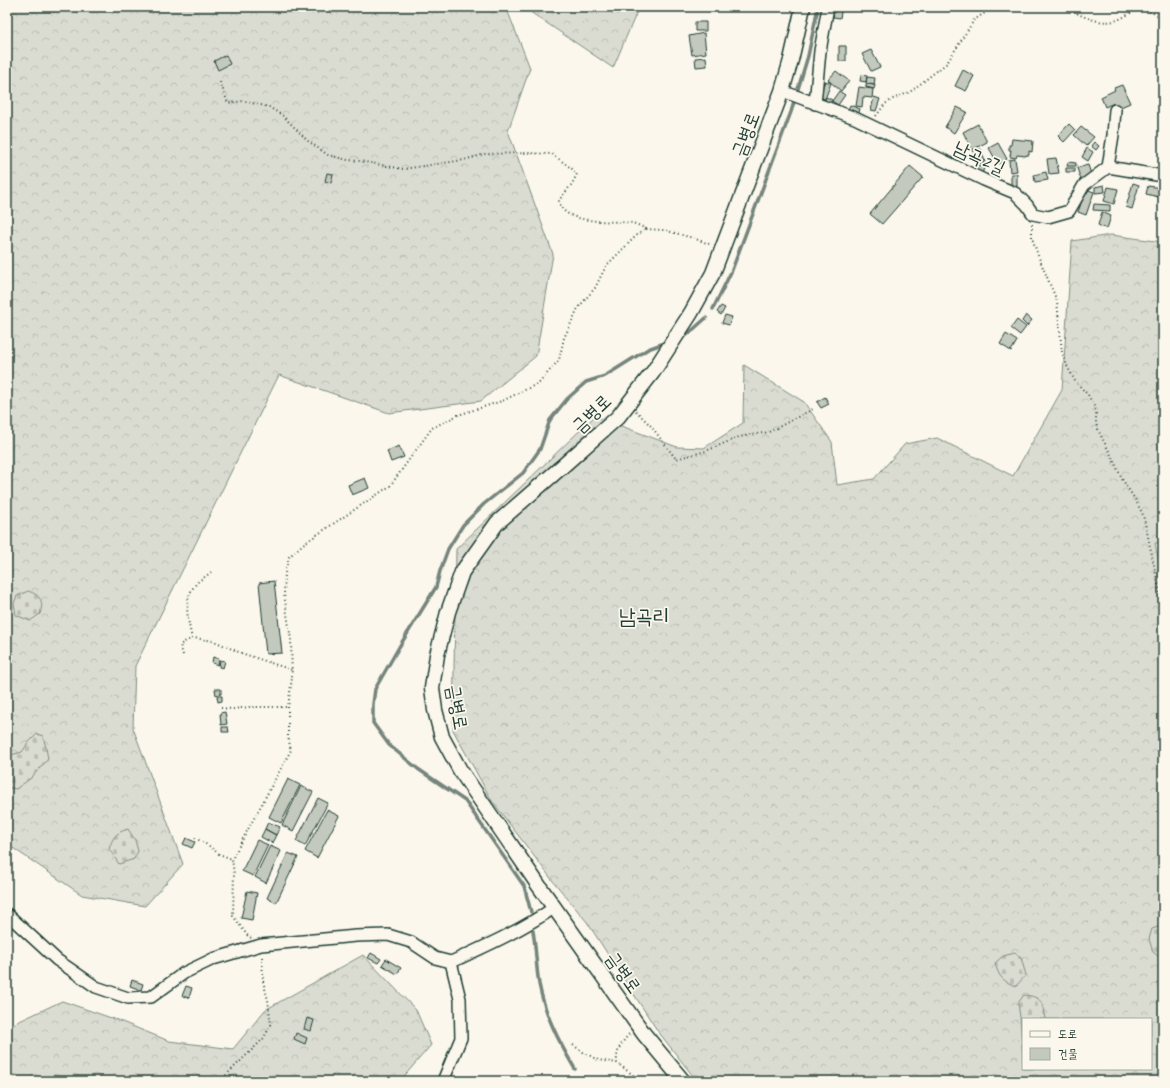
<svg xmlns="http://www.w3.org/2000/svg" width="1170" height="1088" viewBox="0 0 1170 1088" font-family="Caveat,'Poor Story',sans-serif">
	<style>
		.forest { fill: url(#forest-crowns); stroke: #7d8c82; fill-rule: evenodd }
		.cemetery { fill: url(#cemetery-stones); stroke: #7d8c82 }
		.lines { fill: none; stroke-linecap: round; stroke-linejoin: round }
		.stream { stroke: #74847b; stroke-width: 3.5 }
		.building { fill: #c4c9be; stroke: #1f3d34 }
		.minor-casing { stroke: #1f3d34; stroke-width: 14 }
		.tertiary-casing { stroke: #1f3d34; stroke-width: 17 }
		.path { stroke: #1f3d34; stroke-width: 2; stroke-dasharray: 1 3; stroke-linecap: butt }
		.minor { stroke: #fbf7ec; stroke-width: 11 }
		.tertiary { stroke: #fbf7ec; stroke-width: 14 }
		.labels { text-anchor: middle; stroke-width: 3.5; stroke-linejoin: round; paint-order: stroke }
		.street-label { font-size: 19px; fill: #1f3d34; stroke: #fbf7ec }
		.quarter-label { font-size: 21px; fill: #1f3d34; stroke: #fbf7ec }
	</style>
	<defs>
		<pattern id="forest-crowns" width="20" height="18" patternUnits="userSpaceOnUse"><rect width="20" height="18" fill="#dbdcd1"/><path d="M2 6a3 3 0 1 1 6 0M12 15a3 3 0 1 1 6 0" fill="none" stroke="#bcbeb4"/></pattern>
		<pattern id="cemetery-stones" width="16" height="16" patternUnits="userSpaceOnUse"><rect width="16" height="16" fill="#dbdcd1"/><path d="M2 7V4a2 2 0 0 1 4 0v3zM10 15v-3a2 2 0 0 1 4 0v3z" fill="#bcbeb4"/></pattern>
	</defs>
	<rect width="100%" height="100%" fill="#fbf7ec"/>
	<filter id="ink" filterUnits="userSpaceOnUse"><feTurbulence type="fractalNoise" baseFrequency=".025" numOctaves="2"/><feDisplacementMap in="SourceGraphic" scale="8" xChannelSelector="R" yChannelSelector="G"/><feConvolveMatrix kernelMatrix="1 2 1 2 8 2 1 2 1" color-interpolation-filters="sRGB"/></filter>
	<g filter="url(#ink)">
		<path class="forest" d="M7 7H506L530 68 508 131 553 254 536 356 481 401 389 413 279 375 135 666 133 728 183 864 145 906 82 895 7 844Z
			M523 7H639L613 68Z
			M1111 235 1163 242V543H1155L1163 580V1081H697L657 1030 587 922 553 881 492 801 453 730 456 549 595 416 677 447 704 448 743 423 744 365 804 402 832 442 837 485 874 479 905 444 937 438 1013 476 1062 390 1072 241ZM1023 1019H1151V1069H1023Z
			M363 955 416 1010 431 1045 400 1081H7V1027L62 1001 117 1020 169 1041 233 1049 265 1010Z"/>
		<path class="cemetery" d="M28 591C41 595 44 602 40 614L30 621 16 615 14 603 17 596Z
			M37 734 43 736 46 748 48 759 31 778 16 789 7 787V756L22 752 29 742Z
			M128 829 135 840 138 851 134 859 119 864 109 849C113 837 115 833 128 829Z
			M1161 926H1163V960L1153 952 1149 939 1152 929Z
			M1015 953 1021 958 1026 975 1016 986C1002 981 999 977 995 963L1003 956Z
			M1024 995C1043 997 1042 1002 1045 1019H1023V1060L1020 1017 1018 1003Z"/>
		<g class="lines">
			<path class="stream" d="M713 309 732 270 791 112 808 56 818 7
				M680 337 687 335 706 318
				M531 912 524 886 465 801 418 769 389 745 373 723V704L375 689 399 647 436 587 440 571 448 549 463 525 484 504 523 473 540 449 550 420 567 399 586 382 605 376 648 349 667 342
				M533 931C536 948 536 966 539 984 545 1015 559 1042 575 1069"/>
		</g>
		<path class="building" d="M835 7H842L840 18 833 17Z
			M695 22H706V31H695Z
			M704 33 706 53 692 55 689 36Z
			M839 46H846V61H839Z
			M871 50 880 67 871 71 862 54Z
			M226 55 230 64 218 70 214 61Z
			M706 57 707 66 696 67 695 58Z
			M963 70 974 76 966 91 955 86Z
			M836 71 849 81 841 91 828 80Z
			M861 75 867 76 866 82 860 81Z
			M867 77 875 78 874 85 866 83Z
			M825 81 831 83 825 99 819 97Z
			M866 84 875 85 874 89 866 87Z
			M1122 85 1130 103 1116 109 1114 103 1105 107 1101 97 1115 90 1114 88Z
			M859 87 873 89 872 98 863 97 862 107 856 106Z
			M839 91 845 95 838 105 832 101Z
			M826 97 832 100 829 106 824 103Z
			M874 97 880 99 876 111 871 110Z
			M850 105 860 109 858 116 847 112Z
			M957 107 967 112 954 133 945 127Z
			M978 124 987 142 972 150 963 132Z
			M1069 124 1075 130 1064 142 1058 136Z
			M1081 127 1094 137 1086 146 1074 135Z
			M1012 139 1033 141 1032 152 1029 151V155H1026V156L1017 155 1016 158 1010 157 1011 150H1009V145H1011Z
			M1094 142 1099 146 1096 150 1091 146Z
			M998 143 1007 159 998 164 989 148Z
			M1087 148 1093 152 1088 161 1082 157Z
			M981 149 985 162 977 164 973 151Z
			M1056 158 1059 173 1049 174 1047 159Z
			M1015 159 1017 171 1010 172 1009 160Z
			M1068 162 1076 163V166H1067Z
			M976 164 984 167 982 175 973 172Z
			M1088 165 1092 177 1081 180 1077 168Z
			M910 166 923 177 882 224 870 214Z
			M1066 168H1075V172H1066Z
			M1046 172 1048 180 1035 182 1034 175Z
			M327 173 333 174 331 183 325 181Z
			M1011 174H1017V186H1011Z
			M1133 183 1139 185 1132 209 1126 207Z
			M1104 185 1105 192 1095 193V187Z
			M1148 186 1161 188 1159 197 1146 194Z
			M1108 187 1118 189 1114 204 1104 201Z
			M1086 189 1094 192 1086 215 1078 212Z
			M1094 204 1110 205V211L1093 210Z
			M1102 212 1111 216 1107 229 1098 225Z
			M721 306 725 308 721 315 717 312Z
			M725 315 732 317 729 325 722 323Z
			M1026 315 1032 320 1027 326 1022 321Z
			M1017 320 1026 327 1020 335 1011 328Z
			M1006 334 1017 341 1011 351 1000 344Z
			M825 397 829 404 821 408 817 402Z
			M399 446 404 457 391 462 387 451Z
			M365 478 369 488 352 495 348 485Z
			M274 581 282 653 266 654 259 583Z
			M213 657 219 659 218 665 212 663Z
			M220 660 225 661 223 668 219 667Z
			M215 689H221V694L216 695Z
			M217 696H222V701L218 702Z
			M225 712 227 724 221 725 220 713Z
			M222 727H228L229 732H222Z
			M288 779 300 785 281 823 269 817Z
			M301 786 313 792 293 831 282 825Z
			M318 798 328 803 305 846 296 841Z
			M327 810 339 816 317 858 305 851Z
			M268 822 280 827 276 835 265 829Z
			M265 829 276 835 272 843 261 837Z
			M186 838 195 842 192 848 183 844Z
			M257 840 268 845 253 876 242 871Z
			M270 846 281 851 266 883 255 877Z
			M288 853 298 857 276 903 267 898Z
			M247 891 257 893 252 920 241 918Z
			M371 953 381 959 378 963 368 958Z
			M386 959 401 968 397 974 382 965Z
			M132 980 143 984 141 990 130 986Z
			M186 986 192 988 189 998 182 996Z
			M307 1018 314 1020 311 1031 304 1029Z
			M296 1033 307 1038 305 1044 294 1039Z"/>
		<g class="lines">
			<g class="minor-casing">
				<path id="minor" d="M782 91 855 118 984 180 1015 193 1027 205 1033 214 1048 217 1069 211 1084 185 1108 167
					M815 104 820 51 828 7
					M1108 167 1113 135 1115 110
					M1108 167 1163 176
					M7 914 57 960 96 987 128 998 151 997 184 973 213 959 261 945 356 936 388 935 411 942 435 958 451 962C486 946 522 930 555 907
					M443 1081 461 1038 460 999 451 962"/>
			</g>
			<g class="tertiary-casing">
				<path id="tertiary" d="M683 1081 644 1034 539 886 460 770 442 737 435 710 432 688 437 655 448 612 462 572 497 523 565 464 618 417 653 372 691 313 713 273 782 91 791 60 803 7"/>
			</g>
			<path class="path" d="M1067 7C1079 16 1102 26 1117 20 1124 18 1131 11 1140 10 1148 9 1156 15 1163 18
				M220 82 228 103 244 101 269 107 283 116 308 141 328 155 348 160 360 161 403 169 464 160 485 154 527 153 552 154 571 168 577 174 572 184 559 200C561 226 614 220 632 223 637 224 642 227 646 229
				M876 116 885 104 893 99 910 92 947 63 974 20 994 7
				M1032 224V238L1039 258 1057 301 1062 352 1067 366 1075 381 1088 395 1094 406 1096 414V424L1100 434 1111 455 1122 479 1136 501 1143 515 1147 532 1163 608
				M636 411 651 426 676 459 706 451 739 437 769 432 813 409
				M192 639C188 619 182 600 196 584 200 579 206 577 211 572
				M183 655 180 645 186 641 194 638 214 641 241 653 292 670
				M221 708 233 709 249 707H288
				M195 838 209 846 219 854 232 859
				M251 938 247 935 233 916 234 874 232 859 291 750 288 737V707L292 678 291 640 284 594 285 573 289 557 303 544 390 486 432 428 458 415 502 401 539 383 559 360 564 338 578 308 595 288 606 266 637 235 646 229 664 230 693 238 712 245
				M629 1034C621 1044 616 1050 617 1063L641 1081
				M573 1045 583 1052 598 1060 617 1063
				M220 1081 263 1039 271 1025 268 1000 263 981 262 954"/>
			<use href="#minor" class="minor"/>
			<use href="#tertiary" class="tertiary"/>
		</g>
	</g>
	<g class="labels">
		<g class="street-label">
			<text transform="translate(745 134) rotate(-69)" y="7">금병로</text>
			<text transform="translate(980 157) rotate(25)" y="7">남곡2길</text>
			<text transform="translate(591 413) rotate(-44)" y="7">금병로</text>
			<text transform="translate(458 707) rotate(80)" y="7">금병로</text>
			<text transform="translate(624 972) rotate(55)" y="7">금병로</text>
		</g>
		<g class="quarter-label">
			<text x="644" y="623">남곡리</text>
		</g>
	</g>
	<rect width="1170" height="1088" fill="none" stroke="#fbf7ec" stroke-width="24"/>
	<rect x="12" y="12" width="1146" height="1064" fill="none" stroke="#1f3d34" stroke-width="1.5" filter="url(#ink)"/>
	<rect x="1022" y="1018" width="130" height="52" fill="#fbf7ec" stroke="#a3ada2"/>
	<rect x="1030" y="1031" width="20" height="6" fill="#fbf7ec" stroke="#a3ada2"/>
	<text x="1058" y="1038" font-size="12" fill="#1f3d34">도로</text>
	<rect x="1030" y="1048" width="20" height="12" fill="#c4c9be" stroke="#a3ada2"/>
	<text x="1058" y="1058" font-size="12" fill="#1f3d34">건물</text>
</svg>
